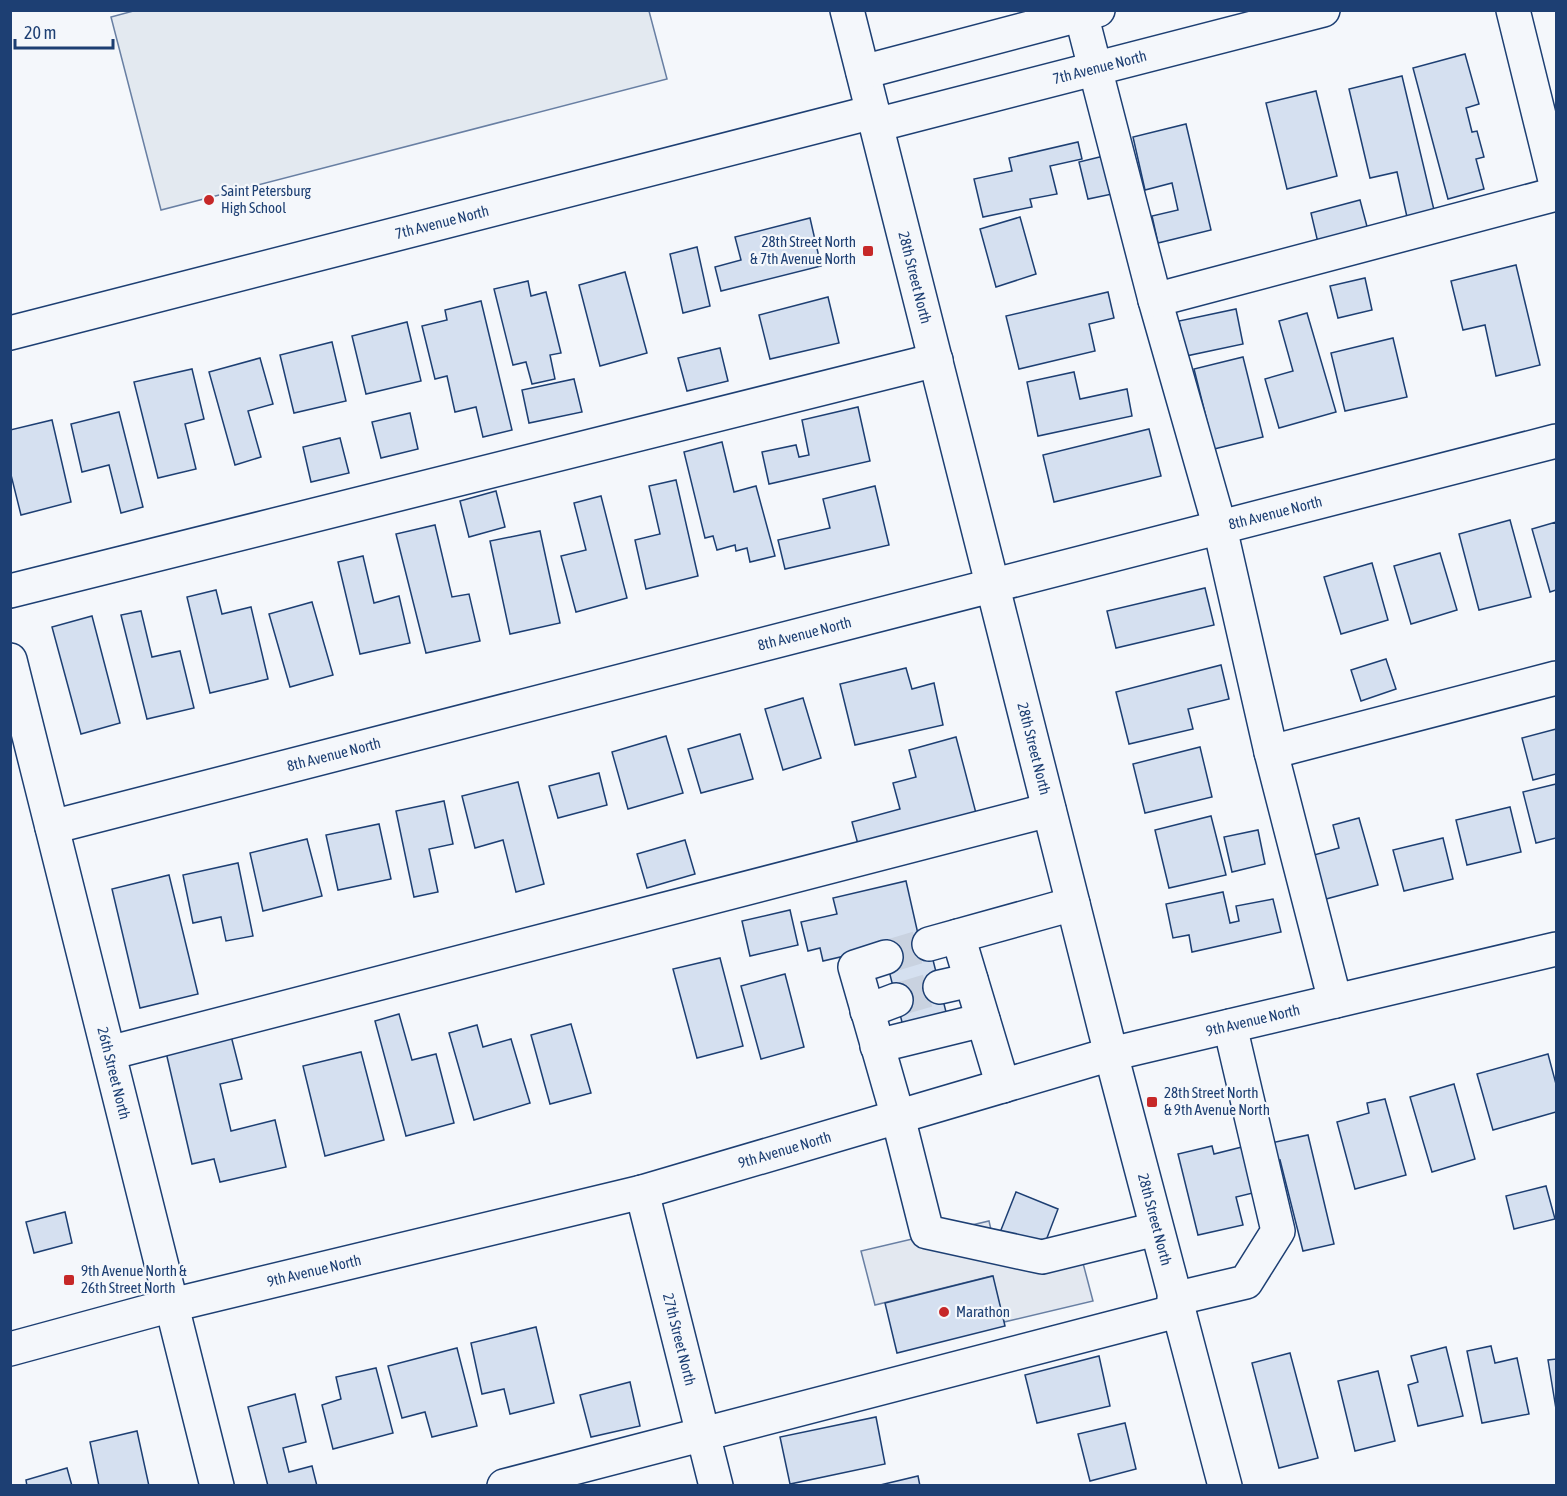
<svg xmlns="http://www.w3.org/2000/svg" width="1567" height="1496" viewBox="0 0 1567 1496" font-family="'Asap Condensed',sans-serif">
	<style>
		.green { fill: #e3e9f0; stroke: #687fa3; stroke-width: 1.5 }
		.parking { fill: #e3e8f0; stroke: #687fa3; stroke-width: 1.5 }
		.building { fill: #d5e0f0; stroke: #1d3f73; stroke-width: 1.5 }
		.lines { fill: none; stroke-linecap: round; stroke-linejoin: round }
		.minor-tunnel { stroke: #c9d2e0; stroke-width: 33; stroke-dasharray: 33 16; stroke-linecap: butt }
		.minor-casing { stroke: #1d3f73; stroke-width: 36 }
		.minor { stroke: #f4f7fb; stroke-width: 33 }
		.poi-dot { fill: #c62828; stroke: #f4f7fb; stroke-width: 2 }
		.labels { text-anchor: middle; stroke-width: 4.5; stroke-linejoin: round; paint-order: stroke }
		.street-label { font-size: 15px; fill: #1d3f73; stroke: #f4f7fb }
		.poi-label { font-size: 15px; fill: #1d3f73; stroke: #f4f7fb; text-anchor: start }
	</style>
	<rect width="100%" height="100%" fill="#f4f7fb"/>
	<path class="green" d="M137 10 649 11 667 79 161 210 111 17Z"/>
	<path class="parking" d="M989 1221 995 1247 1079 1248 1093 1301 1004 1322 992 1276 875 1305 861 1251Z"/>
	<path class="building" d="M1465 54 1479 104 1466 108 1472 132 1477 131 1484 157 1476 159 1484 189 1448 199 1413 68Z
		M1402 76 1434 210 1407 217 1397 172 1370 178 1349 89Z
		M1316 91 1337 176 1287 189 1266 103Z
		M1186 124 1211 230 1158 243 1152 216 1178 210 1172 183 1145 190 1133 137Z
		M1078 142 1082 159 1050 166 1057 194 1030 199 1032 207 983 217 974 179 1012 171 1009 158Z
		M1108 155 1117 193 1088 199 1079 162Z
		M1360 200 1369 234 1319 247 1311 213Z
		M1020 217 1036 274 996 287 980 229Z
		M810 218 821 266 721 291 715 267 741 260 735 237Z
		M697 247 710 306 683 313 670 254Z
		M1516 265 1540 365 1496 376 1485 325 1463 330 1451 281Z
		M625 272 647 353 600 366 579 285Z
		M1365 278 1372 310 1338 318 1330 286Z
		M528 281 531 296 546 292 561 353 550 355 555 379 532 384 526 362 513 365 494 289Z
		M1108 292 1114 318 1089 324 1095 351 1019 369 1006 316Z
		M828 297 839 343 770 359 759 315Z
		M481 301 512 430 483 437 476 407 455 412 447 376 435 379 422 326 447 320 445 310Z
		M1236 309 1243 344 1186 356 1179 321Z
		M1307 313 1336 412 1279 428 1265 379 1293 371 1279 321Z
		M407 322 421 381 366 394 352 336Z
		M1393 338 1407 397 1345 411 1331 353Z
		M332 342 346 401 294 413 280 355Z
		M720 348 728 381 687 391 678 358Z
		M1243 357 1263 437 1214 449 1194 369Z
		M260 358 273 404 248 411 261 457 235 465 209 372Z
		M192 369 204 419 185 424 196 469 158 478 134 382Z
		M1074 372 1080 399 1127 389 1132 416 1038 436 1027 382Z
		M574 379 582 412 529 423 522 390Z
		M858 407 870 461 769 484 762 452 796 445 799 457 809 455 802 420Z
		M119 412 143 507 121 513 109 465 82 472 71 424Z
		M410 413 418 449 381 458 372 422Z
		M52 420 71 502 21 515 10 471V430Z
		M1149 429 1161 476 1054 502 1043 455Z
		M340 438 349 473 311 482 303 447Z
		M722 442 734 492 756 486 775 556 750 562 747 548 736 551 735 545 717 550 713 536 705 538 684 452Z
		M676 480 698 576 646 589 635 540 660 534 649 486Z
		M875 486 889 545 785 569 778 540 830 528 823 499Z
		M496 491 505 527 469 537 460 501Z
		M601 496 627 598 576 612 561 556 586 550 574 503Z
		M1510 520 1531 597 1479 610 1459 534Z
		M1556 522V590L1550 592 1532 529Z
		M435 525 452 597 469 594 480 641 426 653 396 534Z
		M540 531 560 623 510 634 490 541Z
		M1440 553 1457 610 1411 624 1394 566Z
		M363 556 374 603 399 596 410 643 360 654 338 562Z
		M1372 563 1388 620 1341 634 1324 577Z
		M1205 588 1214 625 1116 648 1107 611Z
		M216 590 222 614 251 607 268 679 210 693 187 597Z
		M312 602 333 675 290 687 269 614Z
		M141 611 152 657 180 651 194 708 147 719 121 615Z
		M92 616 120 723 81 734 52 627Z
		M1386 659 1396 689 1361 701 1351 670Z
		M1221 665 1229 699 1188 709 1193 729 1129 744 1116 692Z
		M906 668 912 689 934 683 943 725 855 745 840 684Z
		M803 698 821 758 783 770 765 709Z
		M1556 729V774L1533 780 1522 738Z
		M740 734 753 779 701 793 688 749Z
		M666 736 683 793 628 809 612 752Z
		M956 737 977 817 859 848 852 822 900 809 893 783 916 777 909 750Z
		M1200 747 1212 797 1145 813 1133 764Z
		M599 773 607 805 558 818 549 786Z
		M518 782 544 884 516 892 503 840 475 848 462 796Z
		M1556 784V838L1536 843 1523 792Z
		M444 801 453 844 429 849 438 892 414 897 396 811Z
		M1510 807 1521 852 1467 865 1456 820Z
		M1211 816 1226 875 1169 888 1155 830Z
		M1359 818 1378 885 1326 899 1314 855 1339 848 1333 825Z
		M379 824 391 879 338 890 326 835Z
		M1258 830 1265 864 1232 872 1224 837Z
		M1443 838 1453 879 1404 891 1393 850Z
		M307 839 322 896 263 911 250 853Z
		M685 840 695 874 647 888 637 854Z
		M238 863 253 936 226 941 221 917 193 923 183 875Z
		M169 875 198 994 140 1008 112 889Z
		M906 881 918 934 926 932 948 1020 904 1030 883 947 823 961 820 948 808 951 801 922 837 914 833 898Z
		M1223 892 1230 923 1239 921 1236 906 1273 899 1281 932 1192 952 1189 935 1173 938 1166 904Z
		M790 910 798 945 750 956 742 921Z
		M720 958 743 1046 697 1058 673 969Z
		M785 974 804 1047 761 1059 741 986Z
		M399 1014 412 1060 436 1054 454 1123 406 1136 375 1021Z
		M571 1024 591 1093 550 1104 531 1035Z
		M477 1025 483 1047 511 1039 530 1103 474 1120 449 1033Z
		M230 1032 242 1079 220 1084 231 1131 275 1120 286 1167 220 1182 214 1159 192 1164 165 1048Z
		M361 1052 384 1140 325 1156 303 1066Z
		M1548 1054 1556 1084V1112L1493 1130 1477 1074Z
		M1454 1084 1475 1159 1432 1172 1410 1097Z
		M1385 1099 1406 1175 1355 1189 1337 1122 1369 1113 1367 1103Z
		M1308 1135 1334 1244 1303 1251 1280 1160 1271 1162 1267 1144Z
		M1212 1146 1214 1154 1246 1146 1257 1192 1236 1197 1243 1225 1198 1235 1178 1154Z
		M1546 1186 1555 1219 1514 1229 1506 1196Z
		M1016 1192 1058 1209 1042 1251 999 1235Z
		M65 1212 72 1243 34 1253 26 1222Z
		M993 1276 1005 1326 897 1353 885 1303Z
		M536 1327 554 1403 510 1414 504 1389 482 1394 471 1343Z
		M1491 1346 1495 1363 1517 1358 1529 1414 1482 1423 1467 1351Z
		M1446 1347 1463 1416 1418 1426 1408 1385 1418 1382 1411 1356Z
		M457 1348 477 1426 432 1437 425 1412 402 1418 388 1366Z
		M1290 1353 1318 1458 1279 1468 1252 1363Z
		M1099 1356 1110 1406 1037 1423 1025 1375Z
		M1556 1359V1409L1548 1360Z
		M376 1368 393 1433 333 1449 322 1405 341 1399 336 1377Z
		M1378 1371 1395 1441 1355 1451 1338 1381Z
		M630 1382 640 1426 591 1437 580 1395Z
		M295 1394 306 1442 283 1448 289 1472 312 1466 317 1486H268L248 1407Z
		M876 1417 885 1464 790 1484 780 1437Z
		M1125 1423 1136 1469 1090 1481 1078 1434Z
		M137 1431 149 1486H99L90 1442Z
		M67 1468 72 1486H27L26 1480Z
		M918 1476 920 1486H876Z"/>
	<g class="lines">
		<path class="minor-tunnel" d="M886 957 929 944
			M896 1000 940 987"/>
		<g class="minor-casing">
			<g id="minor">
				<path id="s1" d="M847 10 1111 1054 1225 1486"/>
				<path d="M1080 10 1155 300 1220 528 1271 752 1335 1001"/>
				<path d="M1513 10 1556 184"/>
				<path d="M863 72 1098 10"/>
				<path id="s2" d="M876 125 1323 10"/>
				<path d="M1155 300 1556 194"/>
				<path id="s3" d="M10 333 873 112"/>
				<path d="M10 591 936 360"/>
				<path id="s4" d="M10 660 217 1486"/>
				<path d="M1271 752 1556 678"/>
				<path id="s5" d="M52 827 1556 441"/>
				<path d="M958 936 1003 1086"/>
				<path d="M929 944 1073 904"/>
				<path d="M886 957 855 967 898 1117 927 1232 1042 1257 1156 1229"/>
				<path d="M940 987 971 980"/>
				<path d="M867 1011 896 1000"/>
				<path d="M877 1046 983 1020"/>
				<path d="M109 1053 1049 810"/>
				<path id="s6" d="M642 1192 716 1486"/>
				<path d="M1174 1299 1246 1282 1278 1231 1230 1026"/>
				<path id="s7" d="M10 1349 172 1305 642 1192 1111 1054 1556 949"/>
				<path d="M504 1486 1177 1311"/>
			</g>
		</g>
		<use href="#minor" class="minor"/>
	</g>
	<g class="poi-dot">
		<circle cx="209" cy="200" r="6"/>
		<rect x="862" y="245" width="12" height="12" rx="3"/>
		<rect x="1146" y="1096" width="12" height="12" rx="3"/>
		<rect x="63" y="1274" width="12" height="12" rx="3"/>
		<circle cx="944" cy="1312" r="6"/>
	</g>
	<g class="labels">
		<g class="street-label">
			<text dy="5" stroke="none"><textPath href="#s2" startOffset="231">7th Avenue North</textPath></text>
			<text dy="5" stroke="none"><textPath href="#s3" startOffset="446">7th Avenue North</textPath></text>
			<text dy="5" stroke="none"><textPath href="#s1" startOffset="276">28th Street North</textPath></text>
			<text dy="5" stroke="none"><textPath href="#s5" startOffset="1263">8th Avenue North</textPath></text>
			<text dy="5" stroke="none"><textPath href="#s5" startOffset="777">8th Avenue North</textPath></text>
			<text dy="5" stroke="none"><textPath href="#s1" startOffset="762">28th Street North</textPath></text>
			<text dy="5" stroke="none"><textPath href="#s5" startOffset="291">8th Avenue North</textPath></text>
			<text dy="5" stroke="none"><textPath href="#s7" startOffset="1286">9th Avenue North</textPath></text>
			<text dy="5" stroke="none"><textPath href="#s4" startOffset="426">26th Street North</textPath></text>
			<text dy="5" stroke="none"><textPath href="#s7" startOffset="800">9th Avenue North</textPath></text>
			<text dy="5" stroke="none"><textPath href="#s1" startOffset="1248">28th Street North</textPath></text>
			<text dy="5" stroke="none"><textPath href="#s7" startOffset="314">9th Avenue North</textPath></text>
			<text dy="5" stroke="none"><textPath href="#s6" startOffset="152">27th Street North</textPath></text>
		</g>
		<g class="poi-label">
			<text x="221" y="196">Saint Petersburg<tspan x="221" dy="17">High School</tspan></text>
			<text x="856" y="247" text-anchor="end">28th Street North<tspan x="856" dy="17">&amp; 7th Avenue North</tspan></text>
			<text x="1164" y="1098">28th Street North<tspan x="1164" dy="17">&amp; 9th Avenue North</tspan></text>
			<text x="81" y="1276">9th Avenue North &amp;<tspan x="81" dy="17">26th Street North</tspan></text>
			<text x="956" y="1317">Marathon</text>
		</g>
	</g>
	<rect width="1567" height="1496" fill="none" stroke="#1d3f73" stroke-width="24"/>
	<path d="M15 39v9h98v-9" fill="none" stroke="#1d3f73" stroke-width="3"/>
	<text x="24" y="39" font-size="18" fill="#1d3f73" stroke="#f4f7fb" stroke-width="4.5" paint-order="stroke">20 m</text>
</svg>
